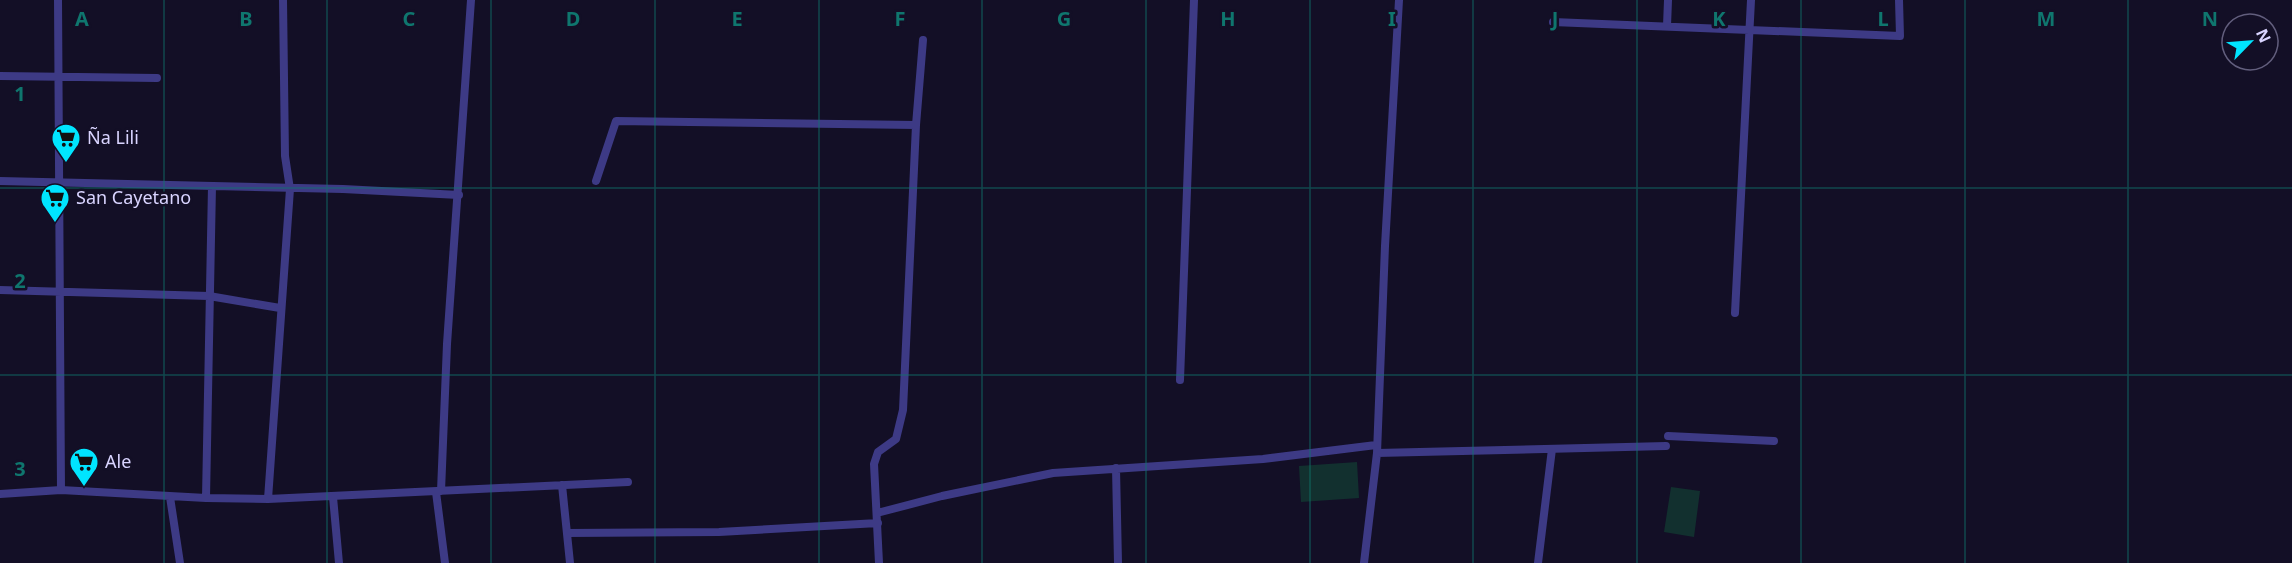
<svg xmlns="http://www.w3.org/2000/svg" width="2292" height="563" viewBox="0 0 2292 563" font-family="'Noto Sans',sans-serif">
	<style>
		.green { fill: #12302f }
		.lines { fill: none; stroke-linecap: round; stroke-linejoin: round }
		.minor { stroke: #3d3a85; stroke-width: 8 }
		.grid { fill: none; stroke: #0f766e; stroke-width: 1.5; stroke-opacity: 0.55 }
		.labels { text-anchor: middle; stroke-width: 5; stroke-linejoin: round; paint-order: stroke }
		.poi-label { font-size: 18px; fill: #d9d4ff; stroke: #130f26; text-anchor: start }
		.grid-label { font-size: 20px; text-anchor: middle; font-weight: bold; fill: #0f766e; stroke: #130f26; stroke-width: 5; stroke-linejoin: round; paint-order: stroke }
	</style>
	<rect width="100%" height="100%" fill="#130f26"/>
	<path class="green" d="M1357 462 1359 498 1301 502 1299 466Z
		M1671 487 1700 491 1694 537 1664 532Z"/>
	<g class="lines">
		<path class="minor" d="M58 0 61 490
			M1553 22 1900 36 1899 0
			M1667 26 1668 0
			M0 76 157 78
			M0 181 343 189 459 195
			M596 181 616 121 916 125
			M0 290 209 296 280 308
			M1735 313 1751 0
			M1180 380 1194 0
			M1668 436 1774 441
			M1377 453 1666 446
			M1116 468 1118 563
			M562 485 570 563
			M441 491 447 344 471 0
			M436 492 445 563
			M0 494 61 490 206 498 268 499 628 482
			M170 497 180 563
			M333 497 339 563
			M206 498 212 186
			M268 499 290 189 285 156 283 0
			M877 513 942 496 1053 473 1263 459 1376 445
			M567 533 719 532 878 523
			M879 563 874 464 878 452 896 439 903 410 916 125 923 40
			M1364 563 1377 453 1385 246 1399 0
			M1538 563 1552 449"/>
	</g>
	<path class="grid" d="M164 0V563M327 0V563M491 0V563M655 0V563M819 0V563M982 0V563M1146 0V563M1310 0V563M1473 0V563M1637 0V563M1801 0V563M1965 0V563M2128 0V563M0 188H2292M0 375H2292"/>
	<defs>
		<g id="supermarket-pin" transform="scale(1.5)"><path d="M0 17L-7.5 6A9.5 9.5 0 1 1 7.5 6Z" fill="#00e5ff" stroke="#130f26"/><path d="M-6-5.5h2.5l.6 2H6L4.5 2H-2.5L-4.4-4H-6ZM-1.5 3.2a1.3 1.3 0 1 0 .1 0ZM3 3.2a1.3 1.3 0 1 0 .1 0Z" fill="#111"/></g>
	</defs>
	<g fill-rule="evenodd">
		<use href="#supermarket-pin" x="66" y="138"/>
		<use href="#supermarket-pin" x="55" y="198"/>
		<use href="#supermarket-pin" x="84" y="462"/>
	</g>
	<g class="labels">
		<g class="poi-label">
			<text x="87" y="144">Ña Lili</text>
			<text x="76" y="204">San Cayetano</text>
			<text x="105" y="468">Ale</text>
		</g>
	</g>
	<g class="grid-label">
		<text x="82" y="26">A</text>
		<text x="246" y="26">B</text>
		<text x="409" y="26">C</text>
		<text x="573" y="26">D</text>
		<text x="737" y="26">E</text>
		<text x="900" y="26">F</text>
		<text x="1064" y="26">G</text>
		<text x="1228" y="26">H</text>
		<text x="1392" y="26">I</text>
		<text x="1555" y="26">J</text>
		<text x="1719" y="26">K</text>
		<text x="1883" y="26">L</text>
		<text x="2046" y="26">M</text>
		<text x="2210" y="26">N</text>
		<text x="20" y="101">1</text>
		<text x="20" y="288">2</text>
		<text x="20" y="476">3</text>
	</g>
	<g transform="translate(2250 42) rotate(65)"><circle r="28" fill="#130f26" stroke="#625e7d" stroke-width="1.5"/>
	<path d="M0-4.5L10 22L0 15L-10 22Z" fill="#00e5ff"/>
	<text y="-9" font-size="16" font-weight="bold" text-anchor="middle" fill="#d9d4ff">N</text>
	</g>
</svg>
